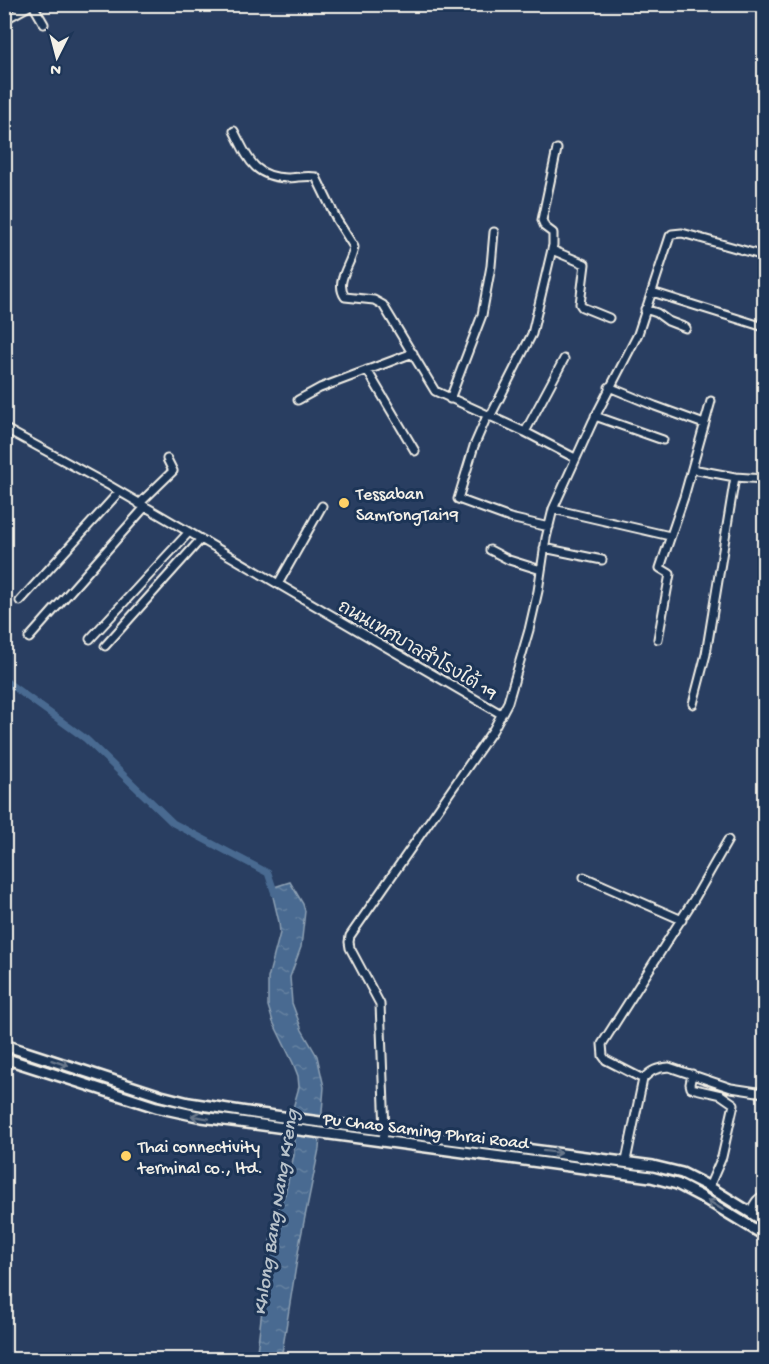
<svg xmlns="http://www.w3.org/2000/svg" width="769" height="1364" viewBox="0 0 769 1364" font-family="'Gochi Hand','Playpen Sans Thai',sans-serif">
	<style>
		.water { fill: url(#water-ripples); stroke: #8ea1b4; stroke-width: 1.5 }
		.lines { fill: none; stroke-linecap: round; stroke-linejoin: round }
		.canal { stroke: #4a6b91; stroke-width: 7 }
		.street-casing { stroke: #f4f1e8; stroke-width: 11 }
		.secondary-casing { stroke: #f4f1e8; stroke-width: 14 }
		.street { stroke: #1d3557; stroke-width: 7 }
		.secondary { stroke: #1d3557; stroke-width: 9 }
		.oneway { stroke: #68778a }
		.poi-dot { fill: #ffd166; stroke: #1d3557; stroke-width: 2 }
		.labels { text-anchor: middle; stroke-width: 6; stroke-linejoin: round; paint-order: stroke }
		.poi-label { font-size: 18px; fill: #f4f1e8; stroke: #1d3557; text-anchor: start }
		.street-label { font-size: 18px; fill: #f4f1e8; stroke: #1d3557 }
		.water-label { font-size: 20px; font-style: italic; fill: #b8c2ca; stroke: #1d3557 }
	</style>
	<defs>
		<pattern id="water-ripples" width="26" height="14" patternUnits="userSpaceOnUse" patternTransform="scale(1.5)"><rect width="26" height="14" fill="#4a6b91"/><path d="M2 4q2-2 4 0t4 0M15 11q2-2 4 0t4 0" fill="none" stroke="#6581a0"/></pattern>
	</defs>
	<rect width="100%" height="100%" fill="#293e61"/>
	<filter id="ink" filterUnits="userSpaceOnUse"><feTurbulence type="fractalNoise" baseFrequency=".0167" numOctaves="2"/><feDisplacementMap in="SourceGraphic" scale="12" xChannelSelector="R" yChannelSelector="G"/><feConvolveMatrix kernelMatrix="1 2 1 2 8 2 1 2 1" color-interpolation-filters="sRGB"/></filter>
	<g filter="url(#ink)">
		<path class="water" d="M290 882 303 904 305 911 301 947 290 977 292 1003 302 1030 317 1056 324 1087 319 1149 300 1241 281 1359 256 1360 273 1218 285 1194 294 1155 293 1108 299 1087 298 1076 293 1063 273 1022 268 1006V978L280 933 279 922 271 888Z"/>
		<g class="lines">
			<path class="canal" d="M4 680 86 739 173 823 268 873 275 894"/>
			<g class="street-casing">
				<path id="street" d="M33 5 44 24
					M4 20 33 4
					M234 131C248 158 253 177 287 178 297 178 306 175 316 177L337 220 354 247C352 264 334 281 345 297L374 300 383 305 435 391 525 432 575 458
					M552 250 585 264 580 304 582 307 609 318
					M652 292 764 327
					M645 309 657 313 668 321 686 328
					M367 370 415 451
					M609 387 655 406 704 424
					M450 399 482 315 491 266 494 232
					M298 400 320 388 413 353
					M487 416 474 446 458 499 510 518 549 527
					M595 416 663 440
					M490 417 532 334 553 245V233L545 227 542 220 557 149
					M4 428 110 486 501 714
					M525 432 564 359
					M692 469 735 477 706 654 693 704
					M735 477 764 479
					M139 504 173 471 167 459
					M553 509 670 536
					M544 548 602 560
					M490 550 509 560 541 570
					M278 584 322 506
					M20 601 119 492
					M29 638 145 507
					M90 639 189 532
					M658 639 670 574 660 568 684 497 711 401
					M105 646 201 539
					M584 877 682 920
					M692 1074 690 1084 691 1088 721 1095 734 1104 722 1157 709 1187
					M643 1079 606 1060 603 1056 602 1044 696 896 728 840
					M382 1141 385 1131 380 1004 350 948 349 942 350 936 493 730 508 702 529 630 538 591 546 538 553 509 593 421 638 334 670 236 672 234 682 233 764 256
					M626 1161 643 1079C651 1070 657 1068 669 1067L731 1088 764 1093
					M750 1212C754 1205 756 1198 764 1196"/>
			</g>
			<g class="secondary-casing">
				<path id="secondary" d="M4 1045 161 1096 189 1103 260 1114 653 1166 682 1173 706 1185 764 1221
					M4 1058 156 1107 202 1117 651 1177 677 1184 700 1196 764 1235"/>
			</g>
			<use href="#street" class="street"/>
			<use href="#secondary" class="secondary"/>
		</g>
		<defs><path id="oneway-shaft" d="M-6 0H5M1.5-3L5.5 0L1.5 3" fill="none" stroke-width="1.6" stroke-linecap="round" stroke-linejoin="round" transform="scale(1.5)"/></defs>
		<g class="oneway">
			<use href="#oneway-shaft" transform="translate(60 1063) rotate(18)"/>
			<use href="#oneway-shaft" transform="translate(200 1117) rotate(-170)"/>
			<use href="#oneway-shaft" transform="translate(552 1152) rotate(7)"/>
			<use href="#oneway-shaft" transform="translate(715 1205) rotate(-148)"/>
		</g>
	</g>
	<g class="poi-dot">
		<circle cx="344" cy="503" r="6"/>
		<circle cx="126" cy="1156" r="6"/>
	</g>
	<g class="labels">
		<g class="poi-label">
			<text x="356" y="499">Tessaban<tspan x="356" dy="21">SamrongTai19</tspan></text>
			<text x="138" y="1152">Thai connectivity<tspan x="138" dy="21">terminal co., ltd.</tspan></text>
		</g>
		<g class="street-label">
			<text transform="translate(418 649) rotate(30)" y="6">ถนนเทศบาลสำโรงใต้ 19</text>
			<text transform="translate(426 1130) rotate(7)" y="6">Pu Chao Saming Phrai Road</text>
		</g>
		<g class="water-label">
			<text transform="translate(274 1212) rotate(-81)" y="7">Khlong Bang Nang Kreng</text>
		</g>
	</g>
	<rect width="769" height="1364" fill="none" stroke="#1d3557" stroke-width="24"/>
	<rect x="12" y="12" width="745" height="1340" fill="none" stroke="#f4f1e8" stroke-width="2" filter="url(#ink)"/>
	<g transform="translate(57 57) rotate(186)" stroke="#1d3557" stroke-width="4.5" paint-order="stroke">
	<path d="M0-4.5L10 22L0 15L-10 22Z" fill="#f4f1e8"/>
	<text y="-9" font-size="16" font-weight="bold" text-anchor="middle" fill="#f4f1e8">N</text>
	</g>
</svg>
